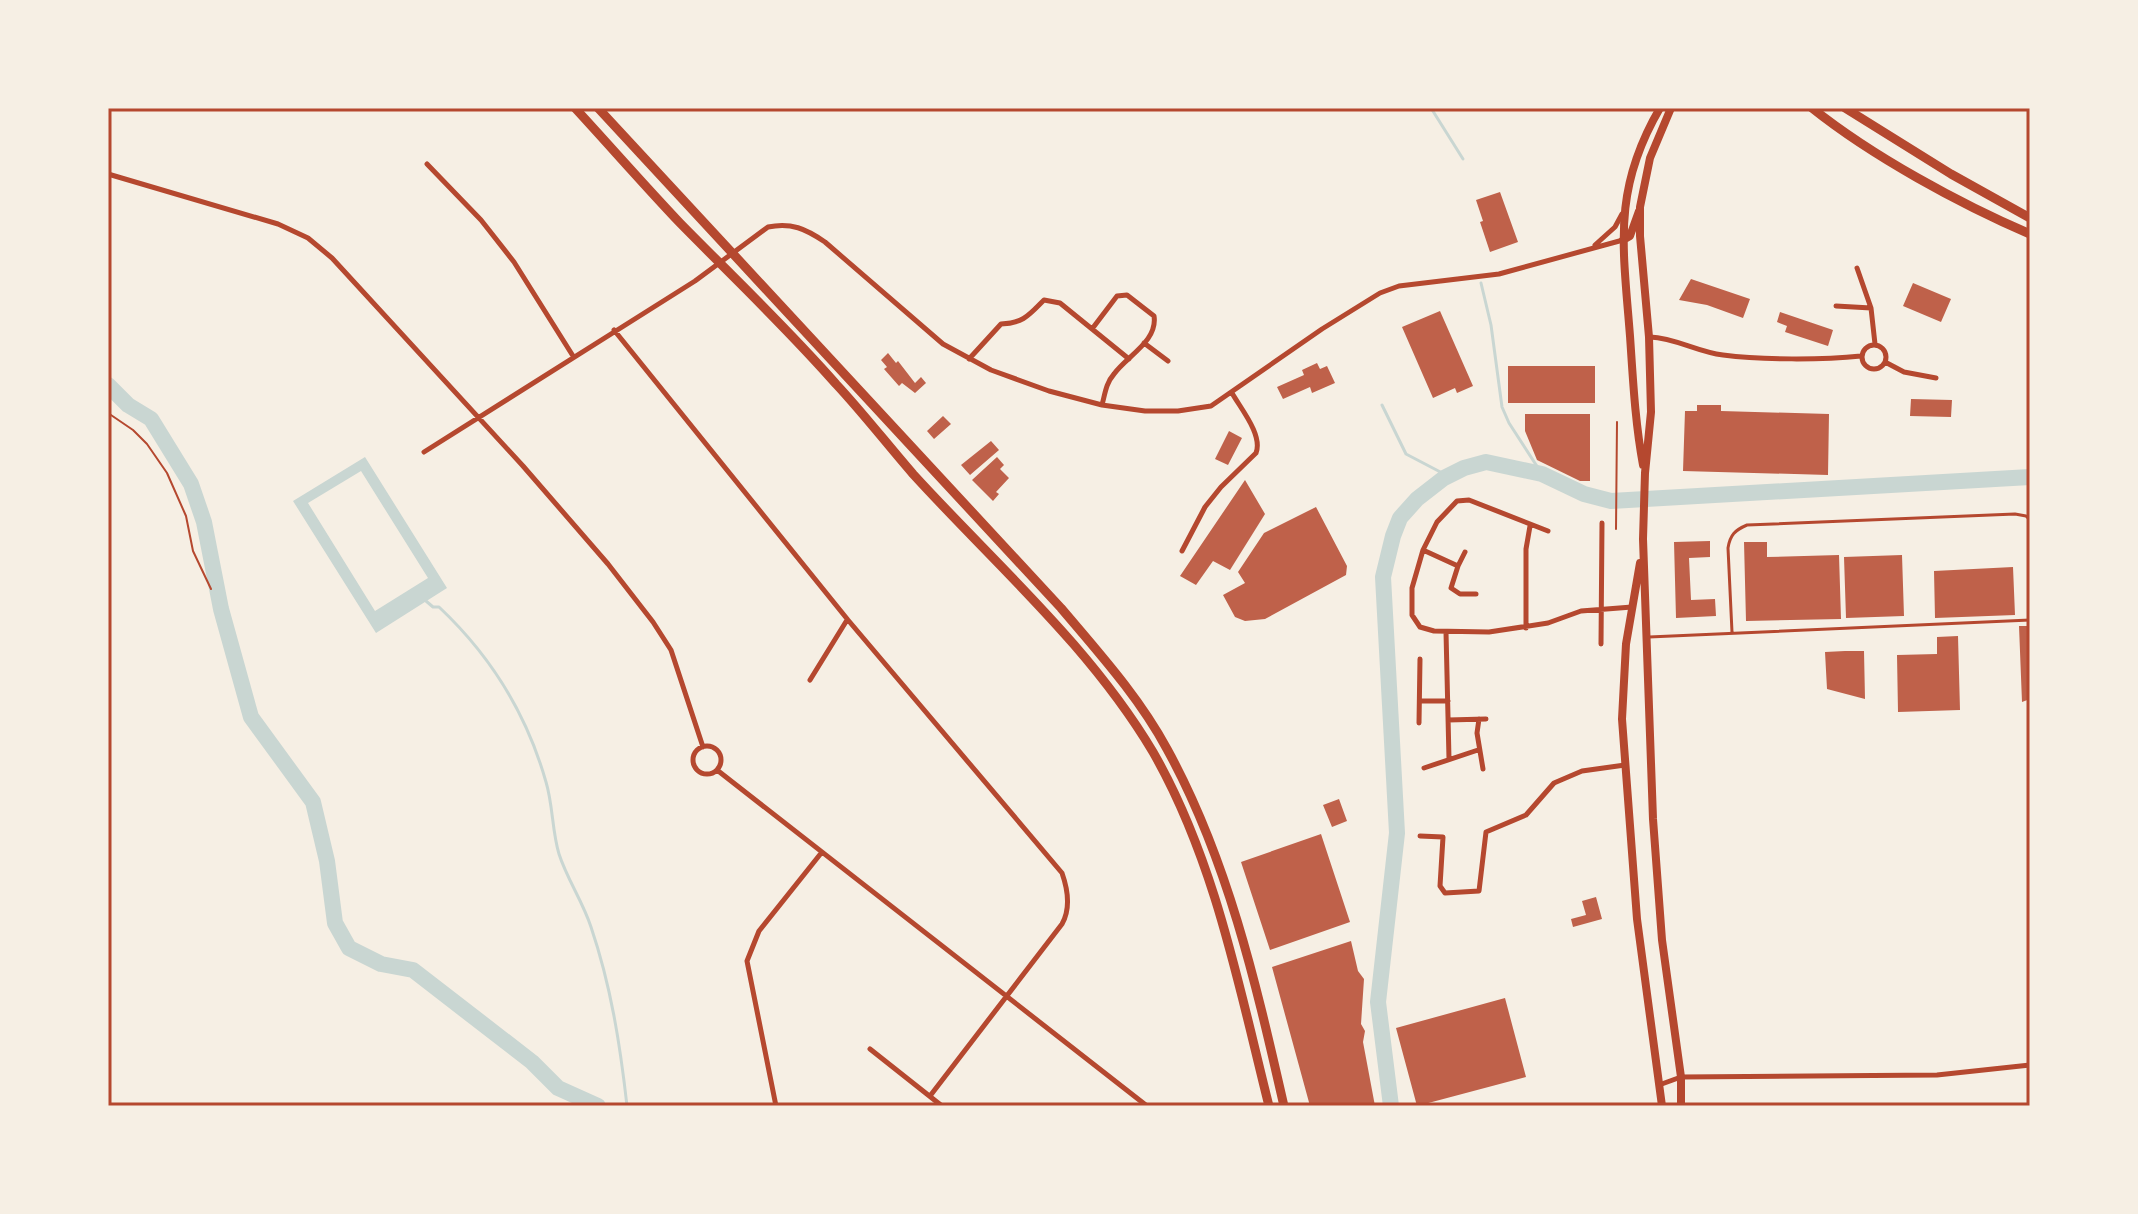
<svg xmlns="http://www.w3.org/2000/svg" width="2138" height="1214" viewBox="0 0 2138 1214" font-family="Cabin,sans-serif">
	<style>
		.water { fill: #c9d6d2; fill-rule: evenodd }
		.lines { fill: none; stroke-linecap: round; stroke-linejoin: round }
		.stream { stroke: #c9d6d2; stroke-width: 3 }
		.river { stroke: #c9d6d2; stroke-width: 16 }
		.building { fill: #bf614a }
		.path { stroke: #b5482f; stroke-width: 2 }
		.service { stroke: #b5482f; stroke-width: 3 }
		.minor { stroke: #b5482f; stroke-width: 5 }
		.primary { stroke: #b5482f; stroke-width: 8 }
		.trunk { stroke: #b5482f; stroke-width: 9 }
		.motorway { stroke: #b5482f; stroke-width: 9 }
		.neatline { fill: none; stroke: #b5482f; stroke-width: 3 }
	</style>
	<rect width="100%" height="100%" fill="#f6efe4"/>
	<path class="water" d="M365 457 447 588 376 633 293 501ZM361 471 428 578 375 611 308 503Z"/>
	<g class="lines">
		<path class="stream" d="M1431 108 1463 159
			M1481 283 1491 325 1502 407 1509 423 1542 474
			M1382 405 1406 454 1448 476
			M426 601 433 607H439C490 655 527 715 546 782 553 805 552 831 559 854 567 879 583 902 591 927 611 986 620 1044 627 1106"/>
		<path class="river" d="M108 385 128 405 151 419 191 484 204 522 221 609 251 717 313 802 327 861 335 923 349 948 381 964 413 970 532 1062 558 1088 598 1106
			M1391 1106 1378 1002 1397 833 1383 577 1393 536 1400 518 1417 499 1444 478 1464 468 1486 462 1542 474 1584 494 1611 501 2030 477"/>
	</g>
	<path class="building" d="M1500 192 1518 242 1490 252 1480 222 1483 221 1476 200Z
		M1691 279 1750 299 1743 318 1707 305 1679 300Z
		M1913 283 1951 299 1941 322 1903 306Z
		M1440 311 1473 386 1457 393 1455 388 1433 398 1402 327Z
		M1780 312 1833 330 1828 346 1785 332 1787 326 1777 322Z
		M888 353 896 363 898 361 915 383 921 377 926 383 915 393 902 383 899 386 884 369 887 367 881 360Z
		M1317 363 1320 369 1327 366 1335 383 1312 393 1310 387 1283 399 1277 387 1304 375 1302 370Z
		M1508 366H1595V403H1508Z
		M1911 399 1952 400 1951 417 1910 416Z
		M1697 405H1721V411L1829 414 1828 475 1683 471 1685 411H1697Z
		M1525 414H1590V481H1580L1537 460 1525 431Z
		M943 416 951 424 934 439 927 431Z
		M1229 431 1242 438 1228 465 1215 459Z
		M991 441 999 450 970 475 961 465Z
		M997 457 1004 465 1000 469 1009 478 996 492 999 494 993 501 972 480Z
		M1245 480 1265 514 1230 570 1213 561 1196 585 1180 576Z
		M1316 507 1347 566 1346 575 1265 619 1245 621 1235 617 1223 595 1245 583 1238 572 1264 533Z
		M1710 541V557L1689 558 1691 600 1715 599 1716 616 1676 618 1674 542Z
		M1744 542H1767V557L1839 555 1841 619 1746 621Z
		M1902 555 1904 616 1846 618 1844 557Z
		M2013 567 2015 615 1935 618 1934 571Z
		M2019 626H2030V699L2022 702Z
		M1958 636 1960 710 1898 712 1897 655 1937 654V637Z
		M1845 651H1864L1865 699 1827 689 1825 652Z
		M1339 799 1347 821 1332 827 1323 805Z
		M1321 834 1350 922 1270 950 1241 862Z
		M1596 897 1602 919 1573 927 1571 919 1586 915 1582 901Z
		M1351 941 1358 971 1364 979 1361 1024 1365 1031 1363 1042 1375 1106H1310L1272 967Z
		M1505 998 1526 1077 1417 1106 1396 1028Z"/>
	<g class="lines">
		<path class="path" d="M108 413 133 430 147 444 167 473 186 516 193 551 211 589
			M1616 529 1617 422"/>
		<path class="service" d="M1732 632 1728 548C1730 535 1735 530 1747 525L2015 514 2026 516 2030 520
			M1649 637 2030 620"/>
		<path class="minor" d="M427 164 481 220 514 262 573 356
			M108 174 278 224 308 238 332 258 523 466 608 564 653 622 671 650 703 747
			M1595 245 1615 227 1622 214
			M1857 268 1871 308 1875 344
			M1836 306 1871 308
			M1092 329 1117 296 1127 295 1154 316C1158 341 1127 356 1114 374 1106 383 1105 394 1102 405
			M614 330 848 620 1062 873C1068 890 1071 908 1062 924L930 1096
			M1650 337C1676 338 1697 352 1723 355 1762 360 1822 360 1861 356
			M1144 343 1168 361
			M1862 357a12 12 0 1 1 24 0a12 12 0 1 1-24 0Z
			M969 359 1001 324C1024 323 1029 315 1044 300L1060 303 1129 359
			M1885 362 1904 372 1936 378
			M424 452 695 281 768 227C791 222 806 229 825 242L943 344 991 370 1049 391 1102 405 1145 411H1178L1211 406 1322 329 1380 293 1399 286 1499 274 1623 240
			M1548 531 1469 500 1457 501 1437 522 1423 550 1412 588V615L1420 627 1434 631 1489 632 1548 623 1581 611 1632 607
			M1423 550 1458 566 1451 588 1460 594H1476
			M1182 551 1205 507 1221 487 1256 453C1263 435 1241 409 1232 393
			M1458 566 1465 552
			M1526 628V549L1530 526
			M1446 632 1449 759
			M1601 644 1602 523
			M810 680 847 620
			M1421 701H1448
			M1479 719 1477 733 1483 769
			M1448 720 1486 719
			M1419 723 1420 659
			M693 760a14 14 0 1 1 28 0a14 14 0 1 1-28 0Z
			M1424 768 1478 750
			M717 770 1147 1106
			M1420 836 1443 837 1440 886 1445 893 1479 891 1486 832 1526 815 1554 783 1582 771 1625 765
			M870 1049 942 1106
			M1659 1085 1681 1077 1937 1075 2030 1065
			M776 1106 747 961 759 931 822 852"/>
		<path class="primary" d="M1671 108 1650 158 1640 207V236L1649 337 1651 412 1645 473 1643 539 1653 819 1662 940 1681 1077V1106
			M1623 240 1630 236 1639 211
			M1643 465C1635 422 1633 379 1630 336 1623 246 1612 190 1660 108
			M1640 563 1626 644 1622 719 1637 919 1662 1106"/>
		<path class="trunk" d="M575 108C610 146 644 185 680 223 732 276 787 328 836 384 863 413 887 444 913 474 995 564 1090 646 1153 752 1215 860 1239 987 1269 1106
			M598 108 1061 608C1099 653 1139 697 1167 749 1228 860 1256 984 1284 1106"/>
		<path class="motorway" d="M1812 108C1872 156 1960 204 2030 234
			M1845 108 1951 174 2030 218"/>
	</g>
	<rect width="2138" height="1214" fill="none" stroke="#f6efe4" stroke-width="220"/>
	<rect x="110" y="110" width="1918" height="994" class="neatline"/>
</svg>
